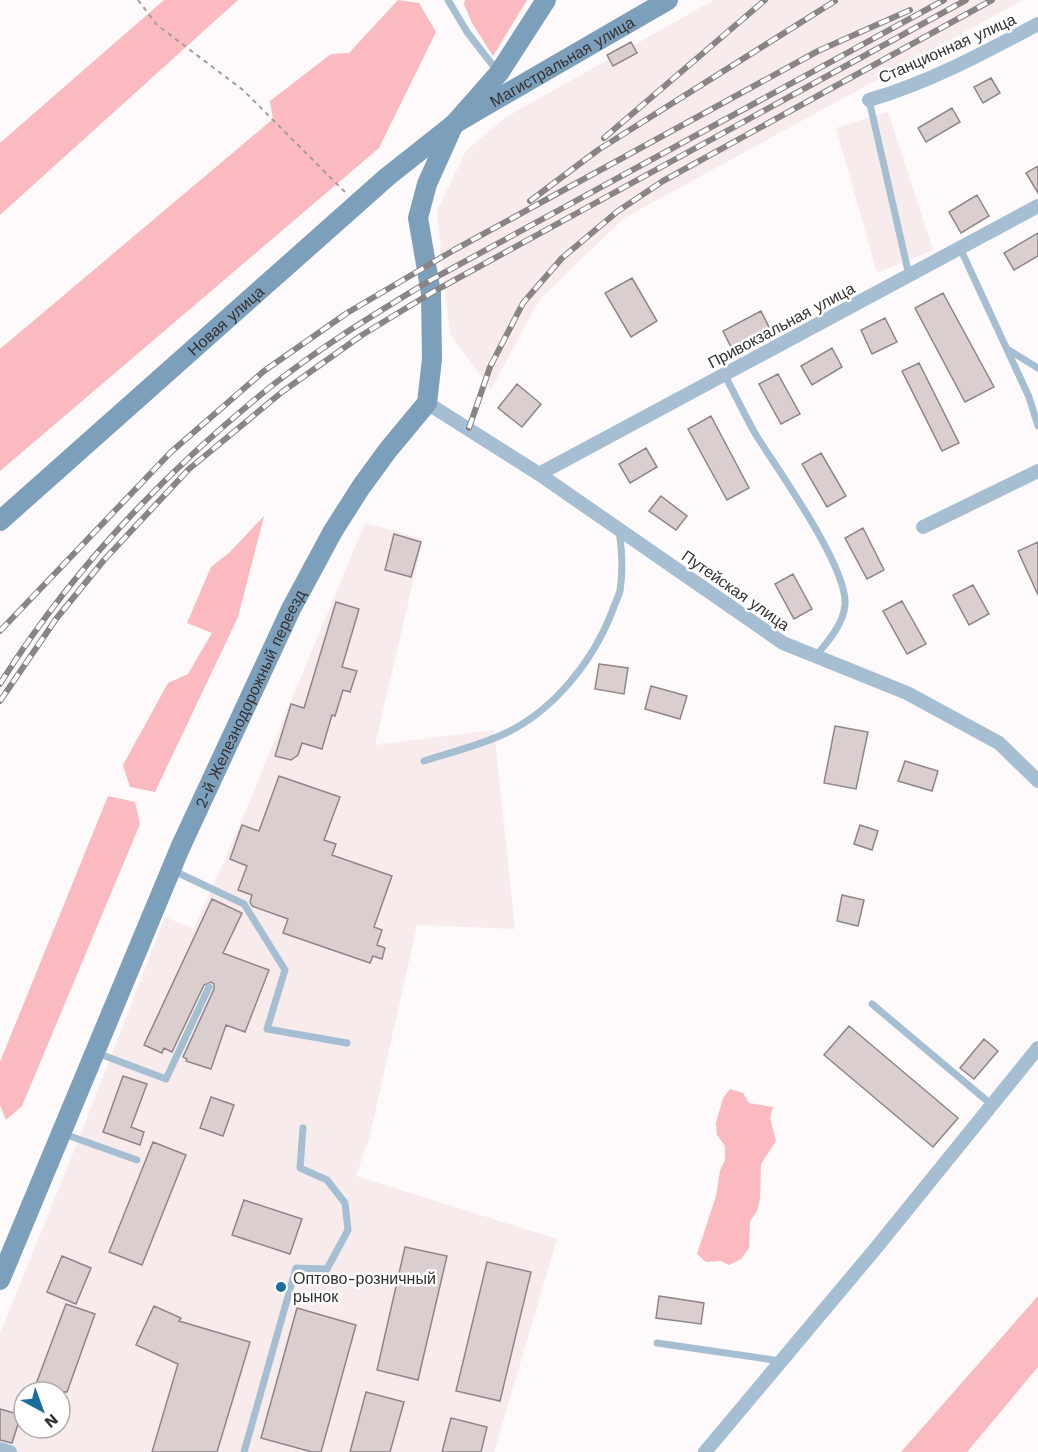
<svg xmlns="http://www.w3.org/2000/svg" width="1038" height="1452" viewBox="0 0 1038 1452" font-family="'Work Sans',sans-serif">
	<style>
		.built { fill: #f8ebec; fill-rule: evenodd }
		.green { fill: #fababf }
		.building { fill: #dacece; stroke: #908586; stroke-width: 1.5 }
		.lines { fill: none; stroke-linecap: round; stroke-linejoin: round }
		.path { stroke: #a19c9d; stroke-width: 2; stroke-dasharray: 4.5 4.5; stroke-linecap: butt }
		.lane { stroke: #a6bed1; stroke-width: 7 }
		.street { stroke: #a6bed1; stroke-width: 14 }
		.secondary { stroke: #7ca0bc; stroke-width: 20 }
		.rail-casing { stroke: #898485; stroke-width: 6 }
		.rail { stroke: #fff; stroke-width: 4; stroke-dasharray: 11; stroke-linecap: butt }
		.poi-dot { fill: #1b6d9e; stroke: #fff; stroke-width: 2 }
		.labels { text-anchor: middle; stroke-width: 5; stroke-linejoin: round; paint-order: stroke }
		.street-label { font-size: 16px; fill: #353131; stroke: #fff }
		.poi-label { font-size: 16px; fill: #353131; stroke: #fff; text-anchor: start }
	</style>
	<rect width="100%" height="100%" fill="#fef9fa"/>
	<path class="built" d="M714 0H1023L624 218 539 300 491 389 450 334 437 211 466 151 506 117Z
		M888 112 933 250 877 273 836 128Z
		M365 523 423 539 375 745 494 730 515 929 417 925 370 1135 356 1176 557 1239 494 1452H0V1334L82 1131 165 917 194 929 238 829ZM24 1392H60V1428H24Z"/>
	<path class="green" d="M164 0H238L0 215V143Z
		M398 0 419 3 436 32 379 148 0 471V349L273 119 270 101 331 54 349 53Z
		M465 0H527L493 56 472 23 464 4Z
		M264 516 238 617 155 792 130 787 123 765 168 683 188 674 212 633 187 623 211 567 229 553Z
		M108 796 135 802 140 824 22 1106 6 1120 0 1105V1062Z
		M730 1089 743 1093 749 1103 773 1107 770 1118 776 1141 761 1164 760 1199 757 1211 750 1221 749 1248 741 1259 729 1265 721 1261 706 1262 697 1254 716 1196 720 1171 725 1160V1146L717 1135 716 1123 723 1098Z
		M1038 1296V1367L967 1452H901Z"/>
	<path class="building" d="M631 42 637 53 613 66 607 55Z
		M991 78 1000 93 983 103 974 87Z
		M952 108 960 122 926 142 918 128Z
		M1038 166V193L1026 173Z
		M977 195 989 216 961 233 949 212Z
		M1038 233V256L1014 270 1004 253Z
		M632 278 657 321 631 337 605 293Z
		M943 293 994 387 965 402 915 308Z
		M761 311 770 329 732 349 723 331Z
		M885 318 897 342 872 354 861 330Z
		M832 348 842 367 812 385 801 366Z
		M919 363 959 443 942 451 902 371Z
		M778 374 800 414 781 424 759 384Z
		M517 384 541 404 522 427 498 408Z
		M711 416 749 488 727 500 688 429Z
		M646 448 657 467 630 483 619 464Z
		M821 453 846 496 827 507 802 464Z
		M661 496 687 516 676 530 649 511Z
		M863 528 884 570 867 579 845 538Z
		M394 534 421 542 411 577 385 570Z
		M1038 542V595L1018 551Z
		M793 574 812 609 794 619 775 584Z
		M973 585 989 614 969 625 953 595Z
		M902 601 926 644 907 654 883 611Z
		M336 602 359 609 342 667 357 671 350 692 343 690 335 716 332 715 322 749 302 743 298 755 291 760 275 756 291 704 304 708Z
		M599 664 628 668 624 694 595 689Z
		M651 686 687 696 680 719 645 709Z
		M835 726 868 732 856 789 824 783Z
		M905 761 938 771 932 791 898 781Z
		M279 776 340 797 324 840 336 844 332 855 392 876 374 927 382 930 377 945 385 948 382 959 373 956 370 963 283 933 288 919 252 906 250 902 252 895 238 890 247 866 230 859 242 825 259 831Z
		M860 825 878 831 872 850 854 844Z
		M842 895 864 900 858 926 837 921Z
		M212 899 242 913 223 953 269 970 245 1032 226 1025 211 1069 186 1061 187 1059 183 1057 214 989V984L211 982 204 985 172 1052 164 1048 162 1053 144 1045Z
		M849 1026 958 1118 933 1147 824 1055Z
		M984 1039 998 1051 974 1079 960 1068Z
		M123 1076 147 1084 131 1127 144 1132 140 1145 103 1132Z
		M211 1097 234 1105 223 1136 200 1128Z
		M153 1142 186 1155 142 1265 109 1252Z
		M244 1200 302 1219 290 1254 232 1235Z
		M405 1247 447 1256 418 1380 377 1370Z
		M62 1256 91 1268 76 1304 47 1292Z
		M487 1262 531 1272 500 1401 456 1391Z
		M659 1296 704 1303 701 1324 656 1318Z
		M66 1304 95 1314 67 1392H33Z
		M154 1306 181 1318 179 1321 250 1342 217 1452H152L178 1364 136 1345Z
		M297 1308 356 1325 321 1452H312L261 1438Z
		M366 1392 404 1402 390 1452H350Z
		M0 1409 21 1415 12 1443 0 1440Z
		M451 1418 487 1427 481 1452H442Z"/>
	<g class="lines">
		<path class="path" d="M138 0 157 25 243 90 346 193"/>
		<path class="lane" d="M448 0 467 32 498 72
			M869 100 909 275
			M960 248 1029 397 1038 426
			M1007 349 1038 368
			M724 374C735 394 745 416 756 435 778 470 848 567 845 605 843 625 828 641 816 656
			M424 761C449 753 484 744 506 733 554 710 593 661 612 612 614 605 618 598 620 591 623 572 622 550 619 531
			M174 871 244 904 285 970 267 1029 347 1043
			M872 1004 992 1105
			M97 1053 166 1079 209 987
			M64 1134 137 1160
			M657 1343 781 1361
			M244 1452 296 1268 327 1269 348 1230 345 1203 327 1180 300 1168 303 1128"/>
		<path class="street" d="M869 100C928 83 984 53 1038 24
			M427 403 539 474 783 643 907 693 999 743 1038 781
			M539 474 1038 206
			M923 527 1038 471
			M0 1449 10 1452
			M705 1452 876 1248 1038 1048"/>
		<g class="secondary">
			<path id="s1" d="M0 521 387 177 454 124 668 0"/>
			<path id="s2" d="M0 1280 180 848 291 609 333 531 361 487 388 450 427 403 432 359 431 293 418 218 427 184 454 124 499 73 546 0"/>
		</g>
		<g class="rail-casing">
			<path id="rail" d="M604 138 765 0
				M530 201 598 150 835 1
				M469 428 490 367 523 303 562 258 618 211 663 181 992 0
				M0 631 171 452 264 371 347 313 454 250 818 51 910 10
				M0 684C72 569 169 468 274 384 323 345 377 313 429 281L944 0
				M0 701 56 619 104 560 189 469 282 392 362 335 431 293 966 0"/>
		</g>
		<use href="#rail" class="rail"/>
	</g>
	<circle class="poi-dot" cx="281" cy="1287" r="6"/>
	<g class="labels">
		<g class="street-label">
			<text transform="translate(947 48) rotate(-24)" y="6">Станционная улица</text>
			<text dy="6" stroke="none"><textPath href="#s1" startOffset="728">Магистральная улица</textPath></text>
			<text dy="6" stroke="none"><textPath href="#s1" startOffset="302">Новая улица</textPath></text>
			<text transform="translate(781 325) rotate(-28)" y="6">Привокзальная улица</text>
			<text transform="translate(736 590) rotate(35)" y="6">Путейская улица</text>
			<text dy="6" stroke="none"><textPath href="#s2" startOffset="633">2-й Железнодорожный переезд</textPath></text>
		</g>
		<g class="poi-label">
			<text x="293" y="1284">Оптово-розничный<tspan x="293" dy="18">рынок</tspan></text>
		</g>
	</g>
	<g transform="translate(42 1410) rotate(139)"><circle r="28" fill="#ffffff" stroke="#aeadad" stroke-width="1.5"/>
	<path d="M0-4.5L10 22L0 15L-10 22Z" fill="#1b6d9e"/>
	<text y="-9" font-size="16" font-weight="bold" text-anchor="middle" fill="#353131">N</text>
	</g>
</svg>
